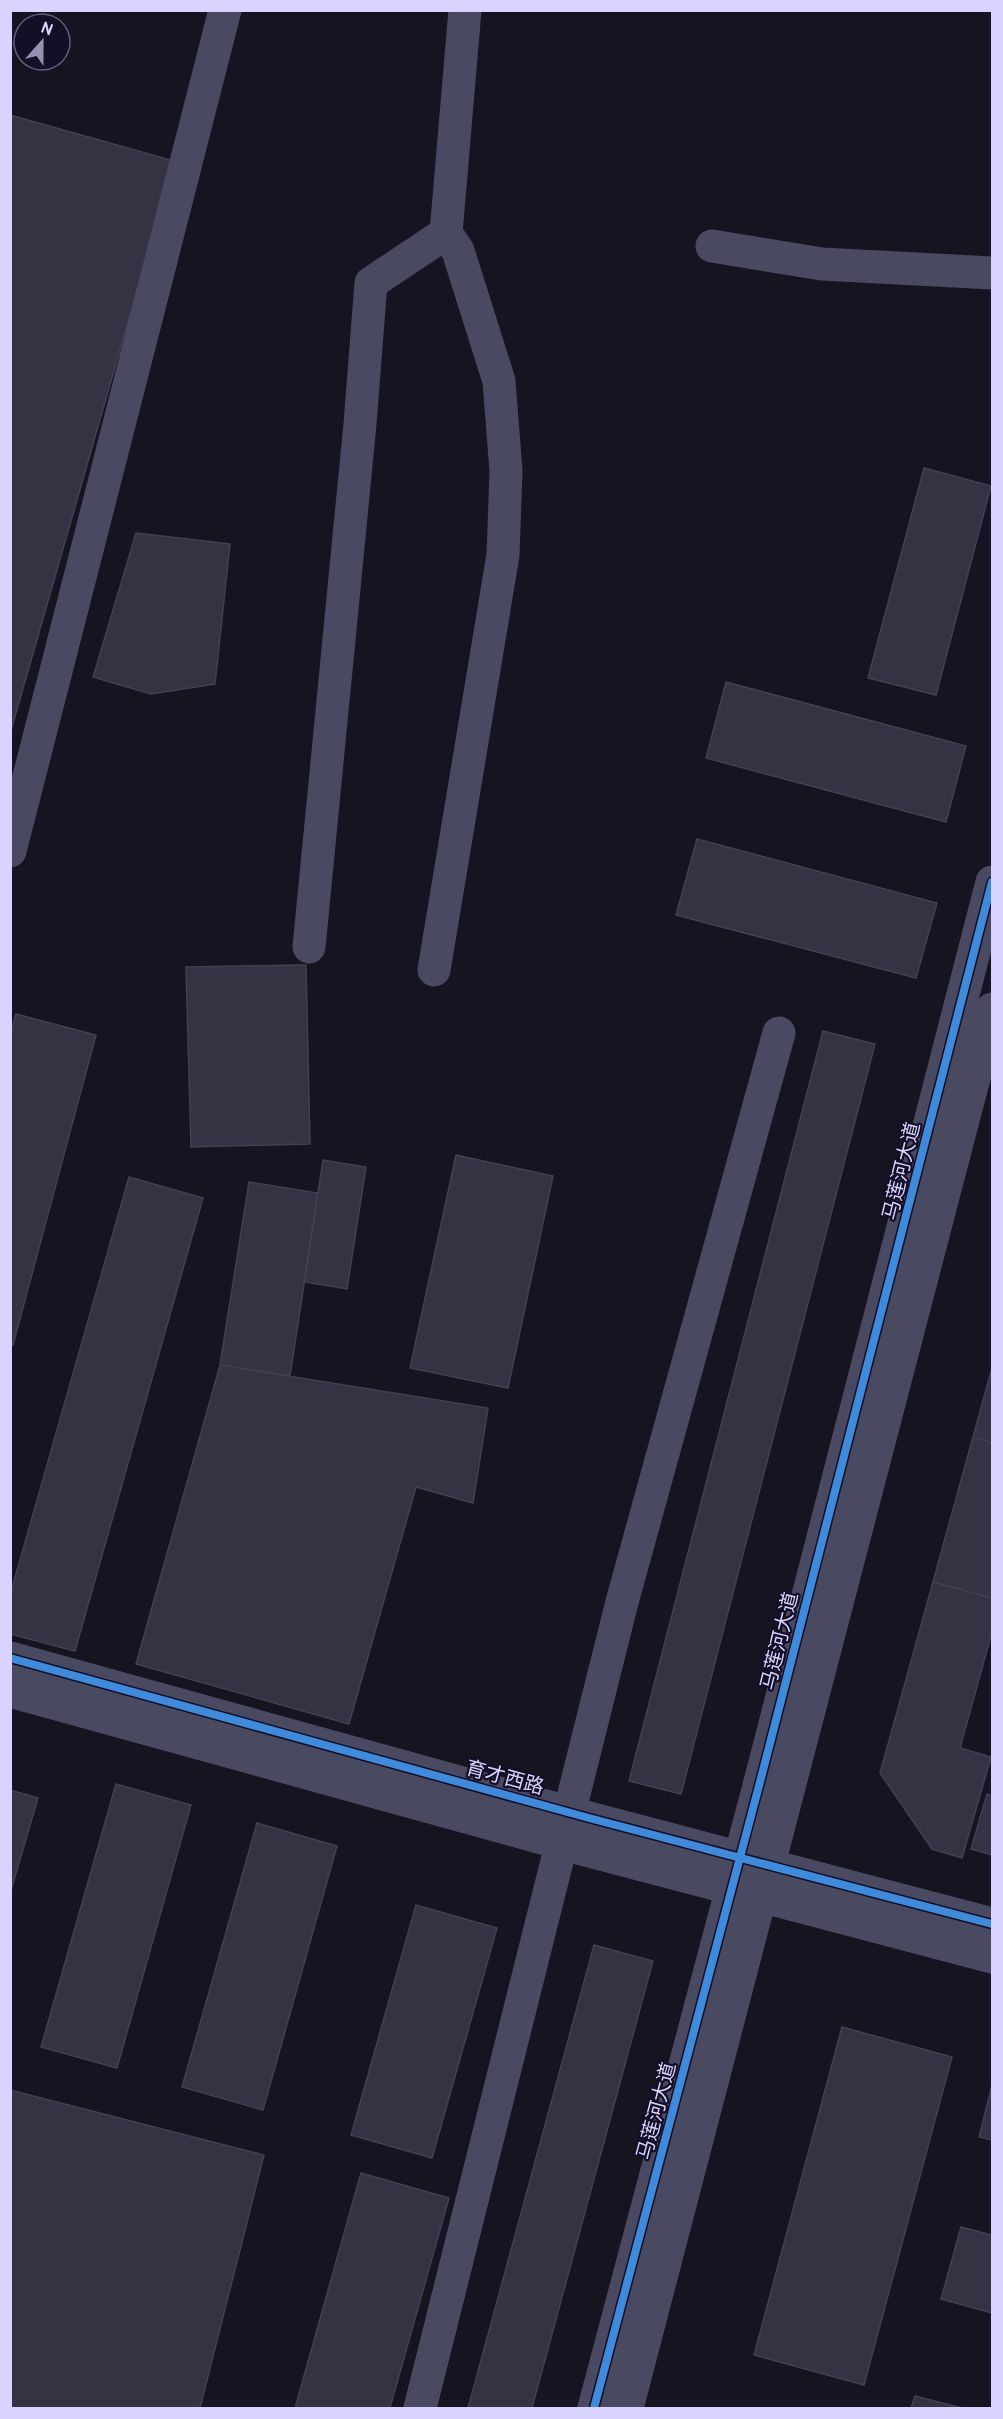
<svg xmlns="http://www.w3.org/2000/svg" width="1003" height="2419" viewBox="0 0 1003 2419" font-family="Overpass,'Noto Sans SC',sans-serif">
	<style>
		.building { fill: #343243; stroke: #433f54; stroke-width: 1.5 }
		.lines { fill: none; stroke-linecap: round; stroke-linejoin: round }
		.minor { stroke: #4a4962; stroke-width: 33 }
		.cycleway-casing { stroke: #130f26; stroke-width: 11 }
		.cycleway { stroke: #408adc; stroke-width: 8 }
		.labels { text-anchor: middle; stroke-width: 4.5; stroke-linejoin: round; paint-order: stroke }
		.street-label { font-size: 20px; fill: #d9d4ff; stroke: #130f26 }
	</style>
	<rect width="100%" height="100%" fill="#161421"/>
	<path class="building" d="M10 115 174 161 10 734Z
		M924 468 991 486 936 695 868 678Z
		M136 533 230 544 215 684 151 694 93 677Z
		M726 682 966 746 946 822 706 758Z
		M697 839 937 903 916 978 676 915Z
		M306 965 310 1144 191 1147 186 967Z
		M16 1014 96 1035 13 1345 10 1344V1034Z
		M823 1031 875 1044 681 1794 629 1781Z
		M456 1155 553 1176 508 1388 410 1368Z
		M323 1160 366 1167 347 1289 304 1282Z
		M129 1177 203 1198 75 1651 10 1634V1595Z
		M249 1182 318 1193 290 1376 220 1365Z
		M220 1365 488 1408 473 1503 416 1487 349 1724 136 1664Z
		M992 1368V1443L973 1437Z
		M973 1437 992 1443V1598L933 1582Z
		M933 1582 992 1598V1632L960 1748 991 1757 962 1858 932 1849 880 1773Z
		M116 1784 191 1805 117 2068 41 2047Z
		M10 1790 38 1798 10 1894Z
		M987 1794 992 1796V1855L971 1849Z
		M257 1823 337 1846 263 2110 182 2087Z
		M416 1905 497 1928 432 2158 351 2135Z
		M594 1945 653 1961 532 2408H468Z
		M842 2027 952 2057 864 2385 754 2355Z
		M992 2085V2140L979 2137Z
		M10 2090 264 2155 200 2408H10Z
		M361 2173 449 2198 390 2408H295Z
		M961 2227 992 2235V2313L941 2299Z
		M915 2396 962 2408H911Z"/>
	<g class="lines">
		<path class="minor" d="M712 246 822 264 992 273
			M10 851 225 10
			M309 947 360 424 371 283 446 233
			M434 970 503 555 506 471 499 381 458 251 446 233 465 10
			M10 1658 589 1818 992 1924
			M10 1691 582 1849 992 1957
			M420 2408 622 1602 779 1033
			M594 2408 760 1782 992 882
			M627 2408 992 1009"/>
		<g class="cycleway-casing">
			<path id="cycleway" d="M10 1658 589 1818 992 1924
				M594 2408 760 1782 992 882"/>
		</g>
		<use href="#cycleway" class="cycleway"/>
	</g>
	<g class="labels">
		<g class="street-label">
			<text transform="translate(901 1171) rotate(-76)" y="7">马莲河大道</text>
			<text transform="translate(779 1641) rotate(-76)" y="7">马莲河大道</text>
			<text transform="translate(505 1777) rotate(15)" y="7">育才西路</text>
			<text transform="translate(656 2111) rotate(-75)" y="7">马莲河大道</text>
		</g>
	</g>
	<rect width="1003" height="2419" fill="none" stroke="#d9d4ff" stroke-width="24"/>
	<g transform="translate(42 42) rotate(21)"><circle r="28" fill="#130f26" stroke="#625e7d" stroke-width="1.5"/>
	<path d="M0-4.5L10 22L0 15L-10 22Z" fill="#9591b1"/>
	<text y="-9" font-size="16" font-weight="bold" text-anchor="middle" fill="#d9d4ff">N</text>
	</g>
</svg>
